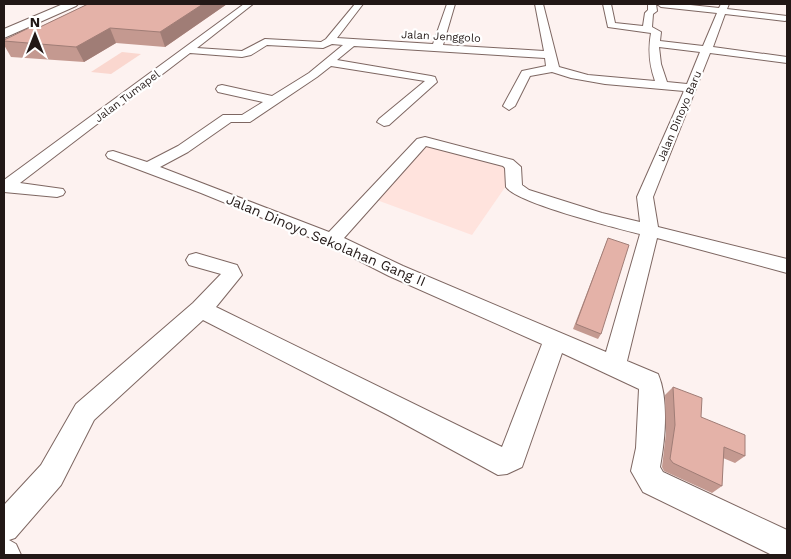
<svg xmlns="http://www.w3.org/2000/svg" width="791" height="559" viewBox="0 0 791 559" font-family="'Work Sans',sans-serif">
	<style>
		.built { fill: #ffe3dd }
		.green { fill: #fad7cf }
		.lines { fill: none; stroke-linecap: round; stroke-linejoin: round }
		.minor-casing { stroke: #7e6762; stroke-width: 2 }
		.primary-casing { stroke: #7e6762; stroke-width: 2 }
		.minor { fill: #fff; fill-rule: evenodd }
		.primary { fill: #fff; fill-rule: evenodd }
		.wall { fill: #c49990 }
		.shaded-wall { fill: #a07d76 }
		.building { fill: #e4b2a8; stroke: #a07d76 }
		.labels { text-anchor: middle; stroke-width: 4.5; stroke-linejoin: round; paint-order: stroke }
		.far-street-label { font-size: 11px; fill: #221816; stroke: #fff }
		.street-label { font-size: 14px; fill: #221816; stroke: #fff }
	</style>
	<rect width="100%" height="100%" fill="#fdf2f0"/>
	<path class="built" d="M426 142 510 165 508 183 472 235 374 199Z"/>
	<path class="green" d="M122 52 141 54 111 74 91 72Z"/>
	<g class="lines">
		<g class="minor-casing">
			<path id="minor" d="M244 4H253L197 48 242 51 265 39 321 42 326 39 355 4H363L337 38 433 44 447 4H455L443 45 544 51 535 4H543L559 67 588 75 655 81C649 64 648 50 651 33L608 27 603 4H611L615 23 643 26 645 13 648 10V4H656L657 11 653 14 652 27 661 32 660 41 703 46 717 13 661 7 657 4H681L719 8 721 4H729L727 9 787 16V20L785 21 725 14 713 47 787 57V63L710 53 653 197 658 227 787 259V273L657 238 627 361 658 374C669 400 665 440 660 467L663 472 787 530V555H772L643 492 631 471 636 448 639 389 562 353 522 467 507 474 498 475 388 415 203 320 94 420 61 485 15 538 9 540 16 544 21 555H4V505L41 465 76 404 193 303 221 274 189 265 186 260 189 255 196 253 237 265 242 275 216 307 502 447 542 344 389 276 326 244 201 193 108 158 106 155 108 152 113 151 147 162 178 146 223 115H242L263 102 218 92 216 89 218 86 222 85 272 96 309 73 343 45 332 44 323 48 267 45 251 55 242 57 190 53 20 183 63 189 65 192 63 195 57 197 4 192V180ZM354 46 545 58 546 66 522 71 503 106 509 110 515 106 530 76 552 72 571 78 605 84 684 91 637 197 640 222 602 213 529 190 522 185 521 167 513 160 425 137 417 139 329 232 160 167 188 152 231 122H250L317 77 331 66 425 81 379 119 377 122 384 126 389 125 437 82 435 77 431 76 337 60ZM659 47 700 52 687 84 667 82 661 64ZM426 146 503 166 505 168 506 187C517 203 616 228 640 234L606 352 403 266 344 238Z"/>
		</g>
		<g class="primary-casing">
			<path id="primary" d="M63 4H78L76 6 4 38V29Z"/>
		</g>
		<use href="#minor" class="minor"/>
		<use href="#primary" class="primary"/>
	</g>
	<path class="wall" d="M88 4H227L165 47 116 43 84 62 11 57 4 45V40L40 27Z
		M608 238 601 334 598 339 573 329Z
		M673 387 701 417 745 456 735 463 723 458 722 486 712 493 664 471 662 467 666 433 665 395Z"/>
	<path class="shaded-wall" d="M203 4H227L165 47 160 32Z
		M110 28 116 43 84 62 76 47Z"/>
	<path class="building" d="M88 4H203L160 32 110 28 76 47 4 41V40L33 26 40 27Z
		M608 238 629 245 601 334 576 324Z
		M673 387 702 398 701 417 745 435V456L724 447 722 486 673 463 670 459 675 425Z"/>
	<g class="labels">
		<g class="far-street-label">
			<text transform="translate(441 36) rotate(3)" y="4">Jalan Jenggolo</text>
			<text transform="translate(127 96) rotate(-37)" y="4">Jalan Tumapel</text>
			<text transform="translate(679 116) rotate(-67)" y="4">Jalan Dinoyo Baru</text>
		</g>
		<g class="street-label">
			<text transform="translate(326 240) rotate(23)" y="5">Jalan Dinoyo Sekolahan Gang II</text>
		</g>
	</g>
	<rect width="791" height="559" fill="none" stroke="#221816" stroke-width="10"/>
	<g transform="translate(35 35)" stroke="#ffffff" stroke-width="4" paint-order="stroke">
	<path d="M0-4L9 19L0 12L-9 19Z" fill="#221816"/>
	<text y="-8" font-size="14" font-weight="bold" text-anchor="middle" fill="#221816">N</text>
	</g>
</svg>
